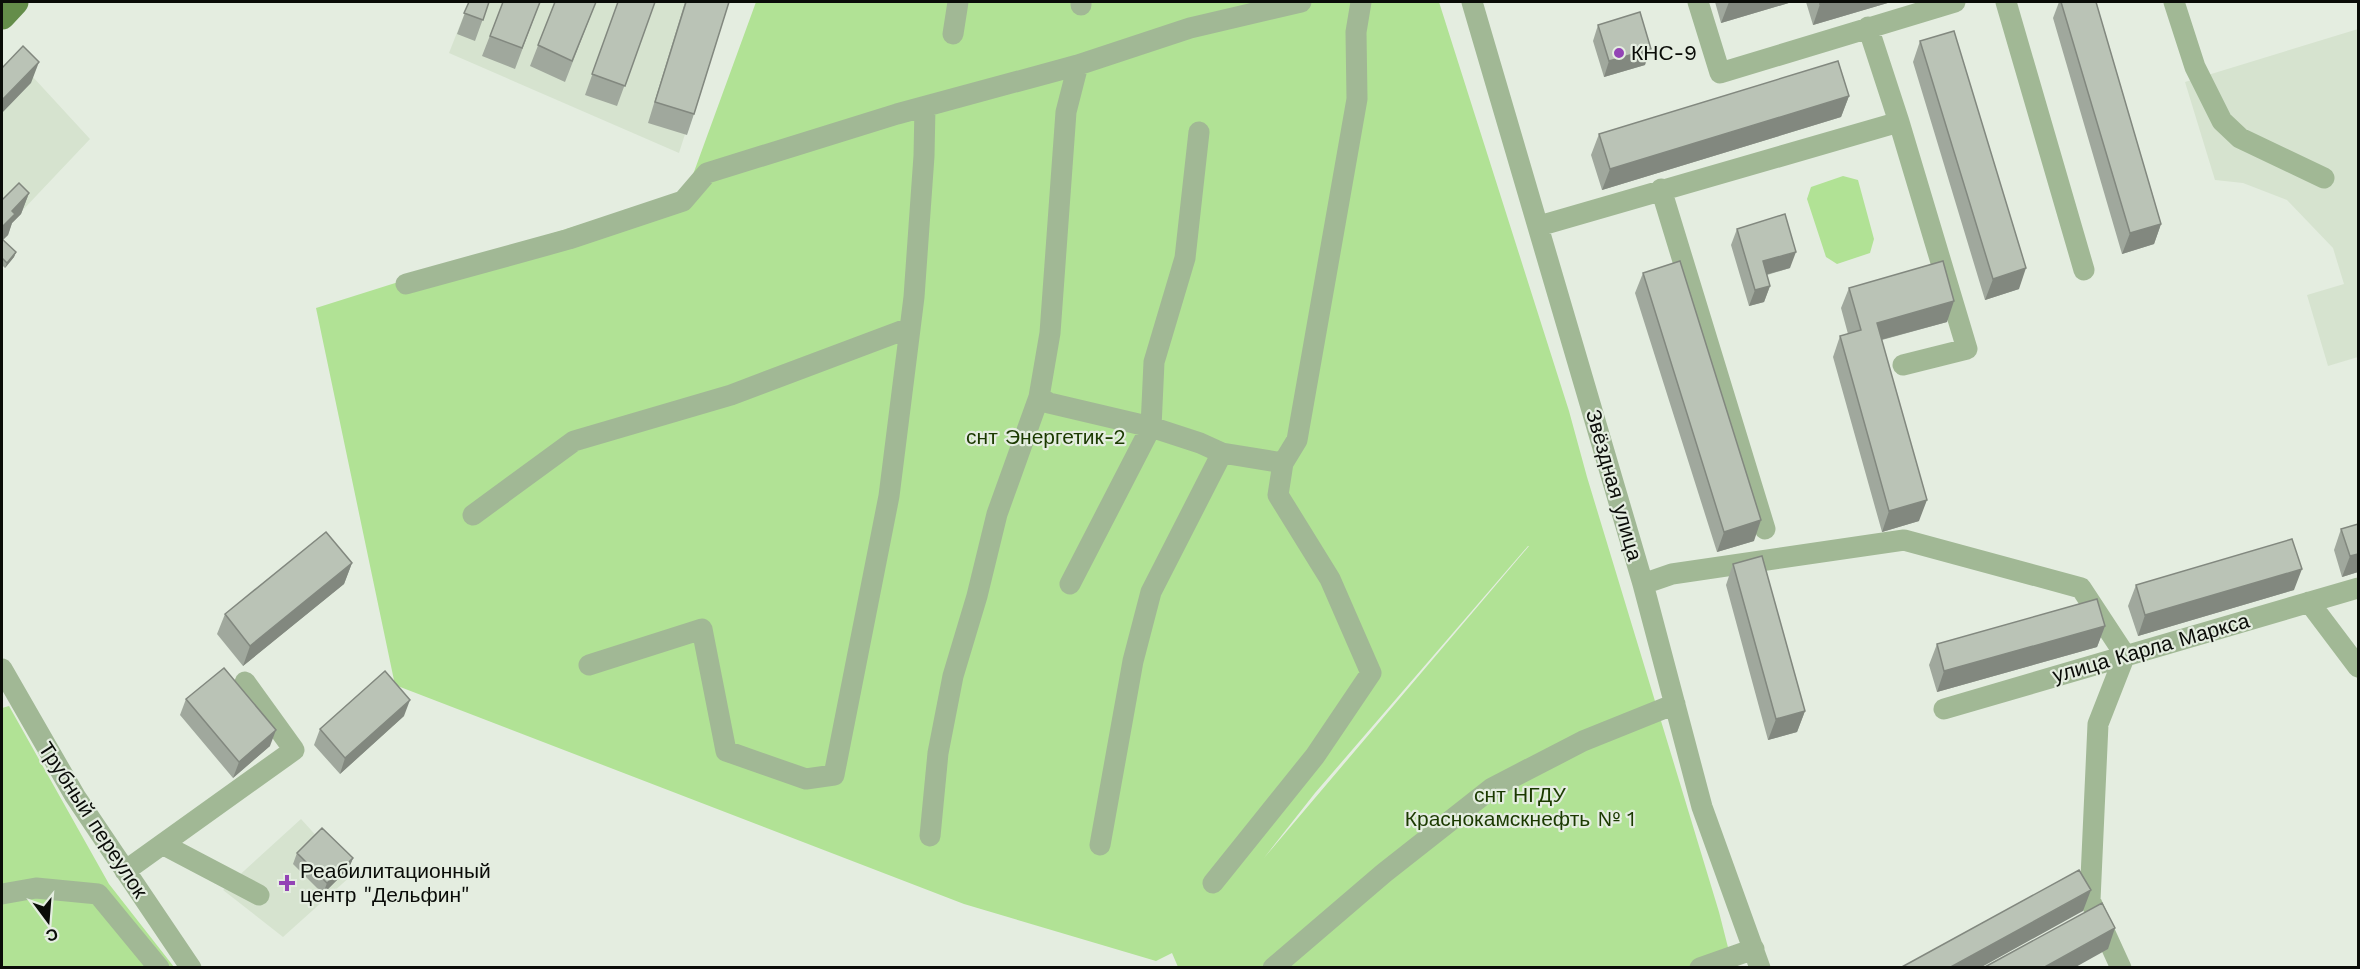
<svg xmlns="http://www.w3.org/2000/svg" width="2360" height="969" viewBox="0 0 2360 969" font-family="'Work Sans',sans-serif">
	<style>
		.built { fill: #d6e3cf }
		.green { fill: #b1e295; fill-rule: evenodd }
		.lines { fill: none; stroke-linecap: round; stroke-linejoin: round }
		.minor { stroke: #a1b895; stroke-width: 21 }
		.major { stroke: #648d4a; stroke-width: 27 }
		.wall { fill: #a0a89d }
		.shaded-wall { fill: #82887f }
		.building { fill: #bac3b6; stroke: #82887f; stroke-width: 1.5 }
		.poi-dot { fill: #9344b5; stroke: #e4ede0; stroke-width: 2 }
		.labels { text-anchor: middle; stroke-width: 4.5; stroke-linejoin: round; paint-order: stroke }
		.poi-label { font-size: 21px; fill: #0a0c08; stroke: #e4ede0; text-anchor: start }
		.park-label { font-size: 21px; fill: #1b3a00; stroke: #e4ede0 }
		.street-label { font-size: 21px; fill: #0a0c08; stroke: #e4ede0 }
	</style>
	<rect width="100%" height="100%" fill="#e4ede0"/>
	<path class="built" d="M469 2H727L679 153 449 53Z
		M2358 29V357L2328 366 2307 295 2344 284 2333 248 2287 200 2243 183 2215 180 2185 82Z
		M21 64 90 139 2 232V83Z
		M301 819 352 875 283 937 223 890Z"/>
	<path class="green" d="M756 2H1439L1569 411 1587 477 1719 912 1733 967H1178L1172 953 1156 961 964 904 395 685 316 308 687 191ZM1528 546H1529L1264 858 1315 793Z
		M1843 176 1858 180 1874 239 1870 253 1837 264 1826 257 1807 199 1811 187Z
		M9 706 109 884 174 967H2V708Z"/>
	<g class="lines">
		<path class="minor" d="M1472 2 1643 584 1702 807 1760 968
			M1698 2 1720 73 1955 2
			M2006 2 2084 270
			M2174 2 2195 67 2222 121 2240 138 2324 178
			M1081 5V2
			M1868 27 1899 122 1967 349 1903 365
			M953 34 958 2
			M1661 189 1765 529
			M1539 226 1899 122
			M406 284 569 239 683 201 707 173 897 114 1078 65 1190 28 1301 2
			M1039 397 1050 333 1066 112 1078 65
			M473 515 574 441 731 395 909 328
			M1070 584 1151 427 1154 362 1185 258 1199 132
			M1643 584 1672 574 1904 540 2081 588 2125 655 2098 724 2090 900 2121 968
			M2309 602 2358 667
			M589 665 702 629 726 751 806 779 834 775 889 496 914 297 924 156 925 107
			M2 669 75 796 191 968
			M1944 709 2358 588
			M930 836 938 753 953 676 977 596 997 514 1039 397 1049 403 1151 427 1200 443 1222 453 1283 463
			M164 845 259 895
			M1100 845 1133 661 1151 592 1222 453
			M125 871 294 750 245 682
			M1213 883 1315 756 1371 673 1330 579 1278 495 1283 463 1297 440 1357 99 1356 32 1361 2
			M2 894 36 888 98 894 159 968
			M1273 968 1384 873 1492 788 1583 741 1675 704
			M1700 968 1754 949"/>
		<path class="major" d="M2 16 15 2"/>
	</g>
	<path class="wall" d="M469 2H489L475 41 457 34Z
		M503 2H540L515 69 482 56Z
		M555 2H596L565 82 530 66Z
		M618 2H655L617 106 585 95Z
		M685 2H729L694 114 687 135 648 123Z
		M1715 2H1792L1721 23Z
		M1806 2H1891L1813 25Z
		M2059 2H2096L2161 224 2154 244 2122 254 2053 18Z
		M1598 25 1645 65 1604 77 1593 41Z
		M1920 41 2019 289 1985 300 1913 62Z
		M1849 96 1841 117 1602 190 1591 155 1599 134Z
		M29 193 21 214 12 223 8 235 2 240 16 252 14 257 5 268 2 265V198L3 199Z
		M1737 229 1790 268 1767 275 1770 286 1764 302 1749 306 1731 245Z
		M1643 273 1754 541 1717 552 1635 293Z
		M1849 288 1947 322 1882 340 1919 521 1882 532 1833 357 1840 336 1848 334 1841 308Z
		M2358 524V572L2342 577 2334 550 2341 529Z
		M352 563 344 584 243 666 217 634 225 614Z
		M1733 564 1805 711 1797 732 1768 740 1726 585Z
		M2136 585 2294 590 2138 636 2128 606Z
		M2105 626 2097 647 1937 692 1929 665 1937 644Z
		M186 699 270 746 233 778 180 715Z
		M404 716 340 774 314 745 320 729Z
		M297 853 353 858 349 868 323 894 293 864Z"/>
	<path class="shaded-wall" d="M1729 2H1792L1721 23Z
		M1829 2H1891L1813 25 1820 4Z
		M1651 49 1645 65 1604 77 1609 61Z
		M39 62 31 83 2 113V100Z
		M1849 96 1841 117 1602 190 1610 169Z
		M29 193 21 214 12 223 8 235 2 241V227L12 211Z
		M2161 224 2154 244 2122 254 2130 233Z
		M16 252 14 257 5 268 7 263Z
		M1796 252 1790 268 1757 277 1763 261Z
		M2026 268 2019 289 1985 300 1993 279Z
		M1770 286 1764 302 1749 306 1755 290Z
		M1954 301 1947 322 1869 343 1877 323Z
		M1927 500 1919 521 1882 532 1889 511Z
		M1761 520 1754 541 1717 552 1724 532Z
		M2358 554V572L2342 577 2350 556Z
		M352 563 344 584 243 666 250 646Z
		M2302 569 2294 590 2138 636 2145 615Z
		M2105 626 2097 647 1937 692 1944 671Z
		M410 700 404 716 340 774 345 758Z
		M1805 711 1797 732 1768 740 1776 719Z
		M276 730 270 746 233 778 239 762Z
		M353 858 349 868 323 894 327 883Z
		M2091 890 2083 911 1980 968H1949Z
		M2115 928 2108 949 2074 968H2043Z"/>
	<path class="building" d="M469 2H489L483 20 464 13Z
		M503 2H540L522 48 490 36Z
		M555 2H596L572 61 538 45Z
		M618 2H655L625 86 592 74Z
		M686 2H729L694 114 655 102Z
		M1820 2H1829L1820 4Z
		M2061 2H2096L2161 224 2130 233Z
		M1640 12 1651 49 1609 61 1598 25Z
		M1954 31 2026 268 1993 279 1920 41Z
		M23 46 39 62 2 100V68Z
		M1838 61 1849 96 1610 169 1599 134Z
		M19 183 29 193 12 211 15 214 2 227V198L3 199Z
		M1785 214 1796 252 1763 261 1770 286 1755 290 1737 229Z
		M2 239 16 252 7 263 2 258Z
		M1680 261 1761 520 1724 532 1643 273Z
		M1943 261 1954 301 1877 323 1927 500 1889 511 1840 336 1861 330 1849 288Z
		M2358 524V554L2350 556 2341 529Z
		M326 532 352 563 250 646 225 614Z
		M2292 539 2302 569 2145 615 2136 585Z
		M1762 556 1805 711 1776 719 1733 564Z
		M2097 599 2105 626 1944 671 1937 644Z
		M224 668 276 730 239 762 186 699Z
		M385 671 410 700 345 758 320 729Z
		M322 828 353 858 327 883 297 853Z
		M2079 870 2091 890 1949 968H1900Z
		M2102 903 2115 928 2043 968H1983Z"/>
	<g class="poi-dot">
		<circle cx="1619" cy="53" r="6"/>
		<path d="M284 874h6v6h6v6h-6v6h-6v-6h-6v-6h6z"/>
	</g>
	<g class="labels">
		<g class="poi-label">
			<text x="1631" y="60">КНС-9</text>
			<text x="300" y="878">Реабилитационный<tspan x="300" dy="24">центр "Дельфин"</tspan></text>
		</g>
		<g class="park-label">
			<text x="1046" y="444">снт Энергетик-2</text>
			<text x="1520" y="802">снт НГДУ<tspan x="1520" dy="24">Краснокамскнефть № 1</tspan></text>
		</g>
		<g class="street-label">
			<text transform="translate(1614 485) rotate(74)" y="7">Звёздная улица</text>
			<text transform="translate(2151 648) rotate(-16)" y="7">улица Карла Маркса</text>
			<text transform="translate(93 820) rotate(57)" y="7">Трубный переулок</text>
		</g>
	</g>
	<rect width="2360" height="969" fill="none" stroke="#0a0c08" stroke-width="6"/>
	<g transform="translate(48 921) rotate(164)" stroke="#e4ede0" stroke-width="4.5" paint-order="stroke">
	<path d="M0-4.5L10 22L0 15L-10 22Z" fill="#0a0c08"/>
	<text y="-9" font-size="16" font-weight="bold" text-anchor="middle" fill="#0a0c08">С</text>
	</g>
</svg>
